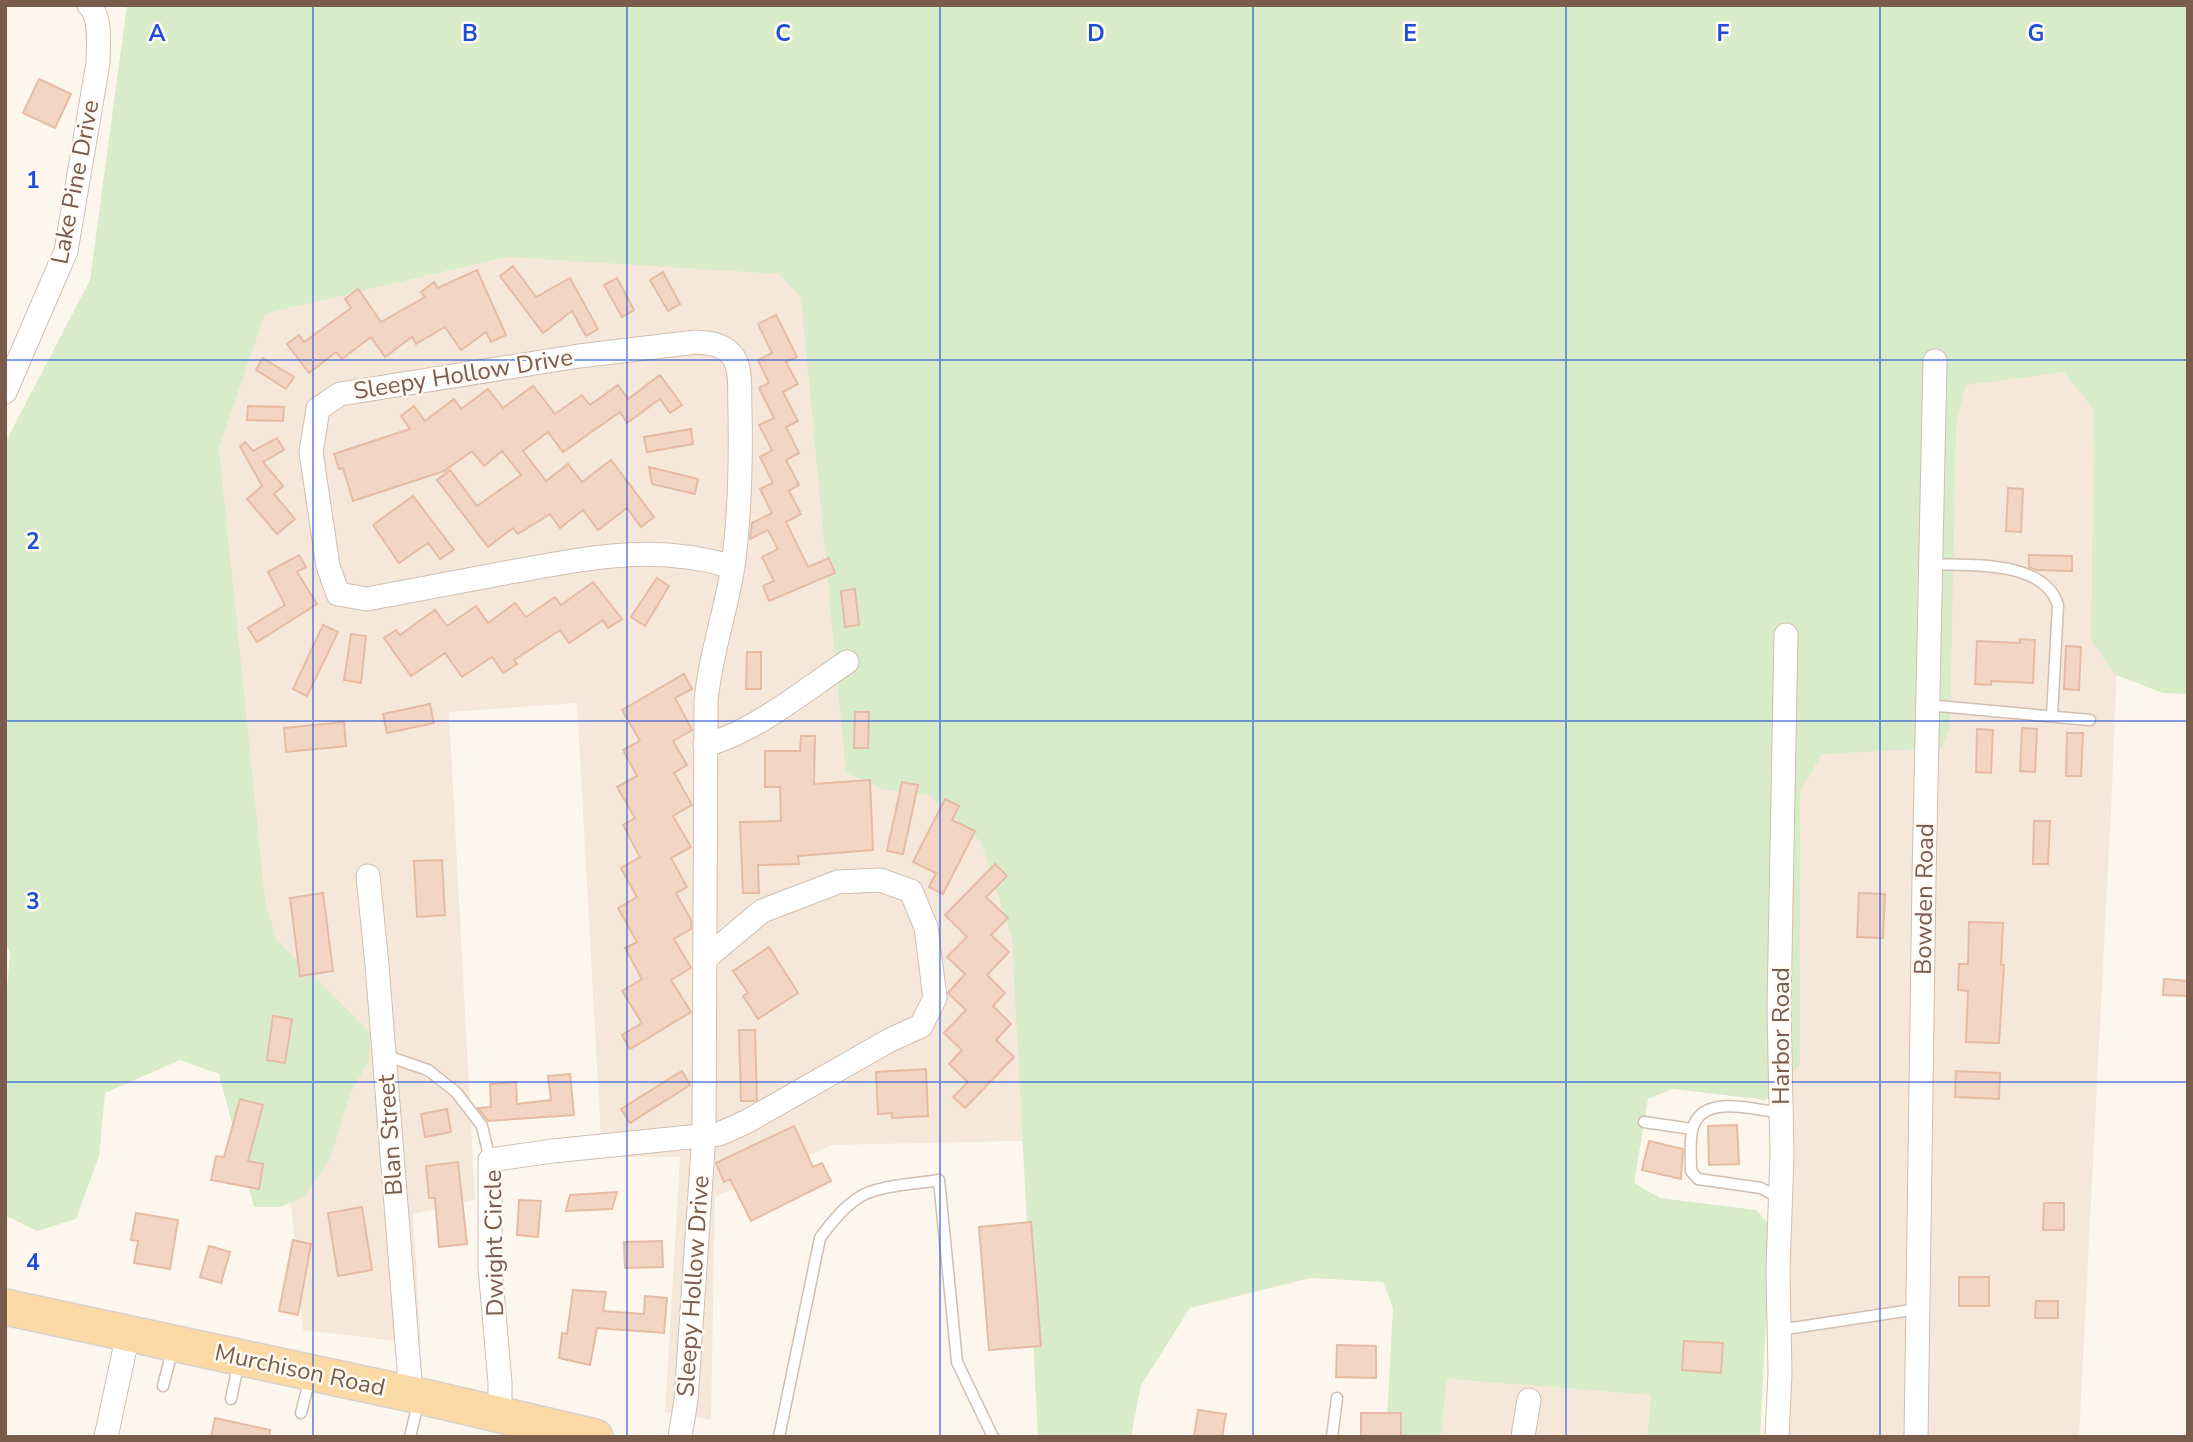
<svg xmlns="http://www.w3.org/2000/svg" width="2193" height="1442" viewBox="0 0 2193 1442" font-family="'Nunito Sans',sans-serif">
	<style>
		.residential { fill: #f5e8da }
		.green { fill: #d8ecc9 }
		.building { fill: #f3d5c3; stroke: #e6bba3; stroke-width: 2 }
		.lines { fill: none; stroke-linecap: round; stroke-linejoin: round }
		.lane-casing { stroke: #d1beb0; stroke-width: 13 }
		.street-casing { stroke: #d1beb0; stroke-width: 25 }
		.primary-casing { stroke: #dad1cd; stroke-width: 38 }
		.lane { stroke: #fff; stroke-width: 10 }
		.street { stroke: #fff; stroke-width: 23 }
		.primary { stroke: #fbd9a5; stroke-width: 35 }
		.grid { fill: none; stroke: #1d4ed8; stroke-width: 2; stroke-opacity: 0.55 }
		.labels { text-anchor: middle; stroke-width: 5; stroke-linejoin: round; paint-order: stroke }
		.street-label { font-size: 24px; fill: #7a5c4d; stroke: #fffaf3 }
		.grid-label { font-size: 23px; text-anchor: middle; font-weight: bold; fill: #1d4ed8; stroke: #fffaf3; stroke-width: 5; stroke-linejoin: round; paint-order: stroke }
	</style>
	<rect width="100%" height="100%" fill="#fdf6ec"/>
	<path class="residential" d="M1032 244 1022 1141 832 1145 715 1197 711 1420 665 1412 680 1157H602L577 703 449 712 475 1200 413 1214 421 1344 303 1330 219 448 265 314 506 257Z
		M2095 352 2118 634 2112 790 2079 1437H1767L1791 385Z
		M1446 1379 1651 1395 1647 1437H1441Z"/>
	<path class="green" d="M127 5H2188V694L2163 693 2116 675 2091 640 2094 410 2064 372 1966 385 1956 424 1950 729 1941 748 1822 754 1800 791V1065L1766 1100 1673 1089 1648 1099 1634 1183 1660 1198 1756 1210 1771 1226 1760 1437H1647L1651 1395 1447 1379 1441 1437H1386L1393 1308 1383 1282 1310 1278 1190 1308 1141 1385 1131 1437H1038L1012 938 981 842 930 796 883 789 846 773 801 298 779 274 506 257 265 314 219 448 265 900 276 939 370 1032 369 1060 350 1094 330 1159 304 1197 280 1207H254L219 1074 180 1060 105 1093 99 1156 76 1219 37 1231 7 1216 5 1212V1013L10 953 5 941V443L90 280Z"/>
	<path class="building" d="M39 79 71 94 55 128 23 113Z
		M513 266 536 297 570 278 598 329 586 336 572 311 543 333 500 276Z
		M477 270 506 335 491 342 486 332 461 350 445 327 416 344 412 337 385 357 371 337 342 359 336 352 309 373 287 344 299 335 304 342 351 308 345 299 358 289 381 322 425 297 421 292 434 282 438 288Z
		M663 272 680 304 668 311 650 280Z
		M617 278 634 310 622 317 604 285Z
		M776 315 797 357 786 362 798 384 783 392 798 421 786 427 799 453 786 460 799 485 789 491 801 514 786 522 808 567 829 558 835 573 769 601 763 586 774 581 762 557 778 549 768 530 750 539 752 523 772 513 760 489 773 483 760 457 772 450 759 425 774 418 759 388 769 383 758 360 772 353 758 324Z
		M263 358 294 377 286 389 256 370Z
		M660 375 682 405 670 413 660 399 627 423 620 412 563 452 548 432 523 451 546 481 568 464 582 482 611 460 654 517 641 527 627 508 598 530 583 510 560 528 550 514 518 534 513 528 488 547 437 480 450 470 477 506 521 475 502 451 484 466 472 451 444 471 353 501 343 468 339 469 334 454 410 429 401 416 414 406 425 421 454 399 461 409 488 389 503 408 533 386 555 414 582 395 590 405 618 385 628 399Z
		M248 406 284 407 283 421 247 420Z
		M691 429 693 444 647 452 644 437Z
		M277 438 284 450 263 462 283 486 274 494 295 519 277 534 247 499 262 486 240 446 245 442 253 451Z
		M649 467 698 479 695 494 652 484Z
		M2008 488 2023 489 2021 532 2006 531Z
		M413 496 454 550 440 559 428 543 399 563 373 525Z
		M299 555 306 567 297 572 317 604 257 642 248 628 285 605 268 572Z
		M2029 555 2072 556V571L2036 570 2029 567Z
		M657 578 669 586 645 626 631 617Z
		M593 582 622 619 608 628 603 620 569 643 560 630 514 660 517 664 503 673 492 657 462 677 445 653 411 676 384 638 396 630 400 635 435 610 447 626 476 606 488 623 515 603 526 617 555 597 561 605Z
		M855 589 859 625 845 627 841 591Z
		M323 625 338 632 307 696 293 689Z
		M351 634 366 636 361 683 344 680Z
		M2020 639 2035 640 2033 683 1991 681V685L1975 684 1977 641 2020 643Z
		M2066 646 2081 647 2079 690 2064 689Z
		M747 652H761V689H746Z
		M684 674 692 689 675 698 692 730 673 741 687 765 674 773 692 805 673 816 691 847 671 858 687 887 676 893 691 920V929L674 939 691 968 671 980 691 1012 630 1049 622 1035 642 1023 622 991 642 979 625 948 637 942 618 908 637 897 621 868 640 857 623 825 635 818 617 787 637 776 623 750 640 741 622 710Z
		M430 704 434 723 387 733 383 714Z
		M855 712H869L868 748H854Z
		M344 722 346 746 286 752 284 728Z
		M2022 728 2037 729 2035 772 2020 771Z
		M1977 729 1993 730 1991 773 1976 772Z
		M2067 733H2083L2081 776H2066Z
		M801 736H815L814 784 870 780 873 850 798 856 799 864 758 865 759 893H743L740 822 781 821 780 787H765V751H800Z
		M902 782 918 785 903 854 887 851Z
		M945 799 959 806 952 820 975 831 943 894 929 887 936 873 913 862Z
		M2034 821H2050L2048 864H2033Z
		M442 860 445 915 417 917 414 861Z
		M995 864 1007 876 986 897 1008 918 991 935 1009 952 987 975 1005 993 993 1006 1011 1024 996 1040 1014 1057 965 1108 953 1097 968 1082 949 1064 962 1050 944 1033 966 1010 948 993 965 974 947 957 967 937 945 915Z
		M323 893 333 971 300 976 290 898Z
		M1859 893 1885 894 1883 938 1857 937Z
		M1969 922 2003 923 2001 965H2004L1999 1043 1966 1042 1968 991 1958 990 1959 964H1968Z
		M769 947 798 993 758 1019 743 996 748 993 733 971Z
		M2164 979 2188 981V996L2163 995Z
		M273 1016 292 1019 285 1063 267 1060Z
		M739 1030H755L757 1100 755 1101H741Z
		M926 1069 928 1116 892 1118V1113L878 1114 876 1072Z
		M682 1071 690 1085 630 1123 621 1109Z
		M1956 1071 2000 1073 1999 1099 1955 1097Z
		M570 1074 574 1115 488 1121 478 1108 491 1107 490 1084 516 1082 517 1104 551 1100 548 1076Z
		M240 1099 263 1105 248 1161 263 1164 259 1189 211 1180 216 1156 224 1157Z
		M447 1109 451 1132 425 1137 421 1114Z
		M1737 1125 1739 1164 1709 1165 1708 1126Z
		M794 1126 813 1167 822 1163 831 1181 751 1221 730 1179 724 1182 716 1163Z
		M1649 1141 1683 1149 1681 1179 1642 1170Z
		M458 1162 467 1244 439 1247 435 1198H429L426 1166Z
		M617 1192 612 1209 566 1211 570 1195Z
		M519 1200 541 1201 538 1237 517 1235Z
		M2044 1203H2064V1230H2043Z
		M362 1207 372 1270 338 1276 328 1213Z
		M136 1213 178 1220 170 1269 134 1263 138 1241 131 1240Z
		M1031 1222 1041 1346 989 1350 979 1227Z
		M293 1240 311 1244 298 1315 279 1311Z
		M662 1241 663 1267 625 1268 624 1242Z
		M209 1246 230 1252 221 1283 200 1277Z
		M1959 1277H1989V1306H1959Z
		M573 1290 606 1292 603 1311 644 1314 645 1296 667 1298 664 1333 597 1328 590 1365 559 1358 562 1333 567 1334Z
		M2036 1301H2058V1318H2035Z
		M1684 1341 1723 1343 1721 1373 1682 1370Z
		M1337 1345 1376 1346V1378L1336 1377Z
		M1198 1410 1226 1414 1222 1437H1194Z
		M1361 1413H1401V1437H1361Z
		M215 1418 270 1430 269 1437H211Z"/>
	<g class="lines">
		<g class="lane-casing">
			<path id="lane" d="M1930 564C1968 566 2044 559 2058 605L2052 716
				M1927 705 2090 720
				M384 1055 428 1070 456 1092 482 1126 490 1160
				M1644 1122 1692 1129
				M1779 1198 1761 1188 1698 1179 1691 1171C1691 1158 1689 1140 1693 1127 1704 1093 1755 1110 1782 1113
				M1779 1330 1918 1309
				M163 1386 173 1348
				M231 1399 239 1361
				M301 1413 310 1378
				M410 1437 419 1399
				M779 1437 820 1238C830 1224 843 1208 858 1198 877 1185 916 1184 939 1180L957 1362 993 1437
				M1332 1437 1337 1398"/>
		</g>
		<g class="street-casing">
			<path id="street" d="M5 392 66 251 98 63C98 47 102 17 89 5
				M705 745C753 733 805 690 847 662
				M368 876 377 965 411 1394
				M500 1413V1383L490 1267V1160L553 1151 719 1134 746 1122 890 1040 921 1026 935 998 926 927 911 891 880 880 838 882 762 911 706 958
				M106 1437 128 1334
				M680 1437 686 1400 704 1134 706 702C710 655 726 612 733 566 740 515 741 462 740 410 739 394 742 372 734 358 725 344 710 343 696 342L579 356 340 394 318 409 311 452 328 566 338 594 367 599C414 590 462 581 510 572 589 558 653 543 733 567
				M1523 1437 1529 1400
				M1777 1437 1780 1373 1778 1270 1782 1154 1779 1008 1786 635
				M1916 1437 1924 879 1935 361"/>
		</g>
		<g class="primary-casing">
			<path id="primary" d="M5 1307 420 1396 595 1437"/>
		</g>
		<use href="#lane" class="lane"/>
		<use href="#street" class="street"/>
		<use href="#primary" class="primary"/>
	</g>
	<path class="grid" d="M313 5V1437M627 5V1437M940 5V1437M1253 5V1437M1566 5V1437M1880 5V1437M5 360H2188M5 721H2188M5 1082H2188"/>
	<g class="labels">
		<g class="street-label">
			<text transform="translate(75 182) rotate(-79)" y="8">Lake Pine Drive</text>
			<text transform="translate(463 374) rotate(-9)" y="8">Sleepy Hollow Drive</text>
			<text transform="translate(1924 899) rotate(-89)" y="8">Bowden Road</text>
			<text transform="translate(1781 1036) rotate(-90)" y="8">Harbor Road</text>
			<text transform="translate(390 1135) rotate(-94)" y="8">Blan Street</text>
			<text transform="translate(494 1243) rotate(-91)" y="8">Dwight Circle</text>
			<text transform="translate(693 1286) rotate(-86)" y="8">Sleepy Hollow Drive</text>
			<text transform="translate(300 1370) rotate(12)" y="8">Murchison Road</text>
		</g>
	</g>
	<g class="grid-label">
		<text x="157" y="41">A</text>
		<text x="470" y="41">B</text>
		<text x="783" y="41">C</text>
		<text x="1096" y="41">D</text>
		<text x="1410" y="41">E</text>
		<text x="1723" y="41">F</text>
		<text x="2036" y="41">G</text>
		<text x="33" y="188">1</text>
		<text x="33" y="549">2</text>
		<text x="33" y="909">3</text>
		<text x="33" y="1270">4</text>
	</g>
	<rect width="2193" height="1442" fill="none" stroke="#7a5c4d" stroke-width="14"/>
</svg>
